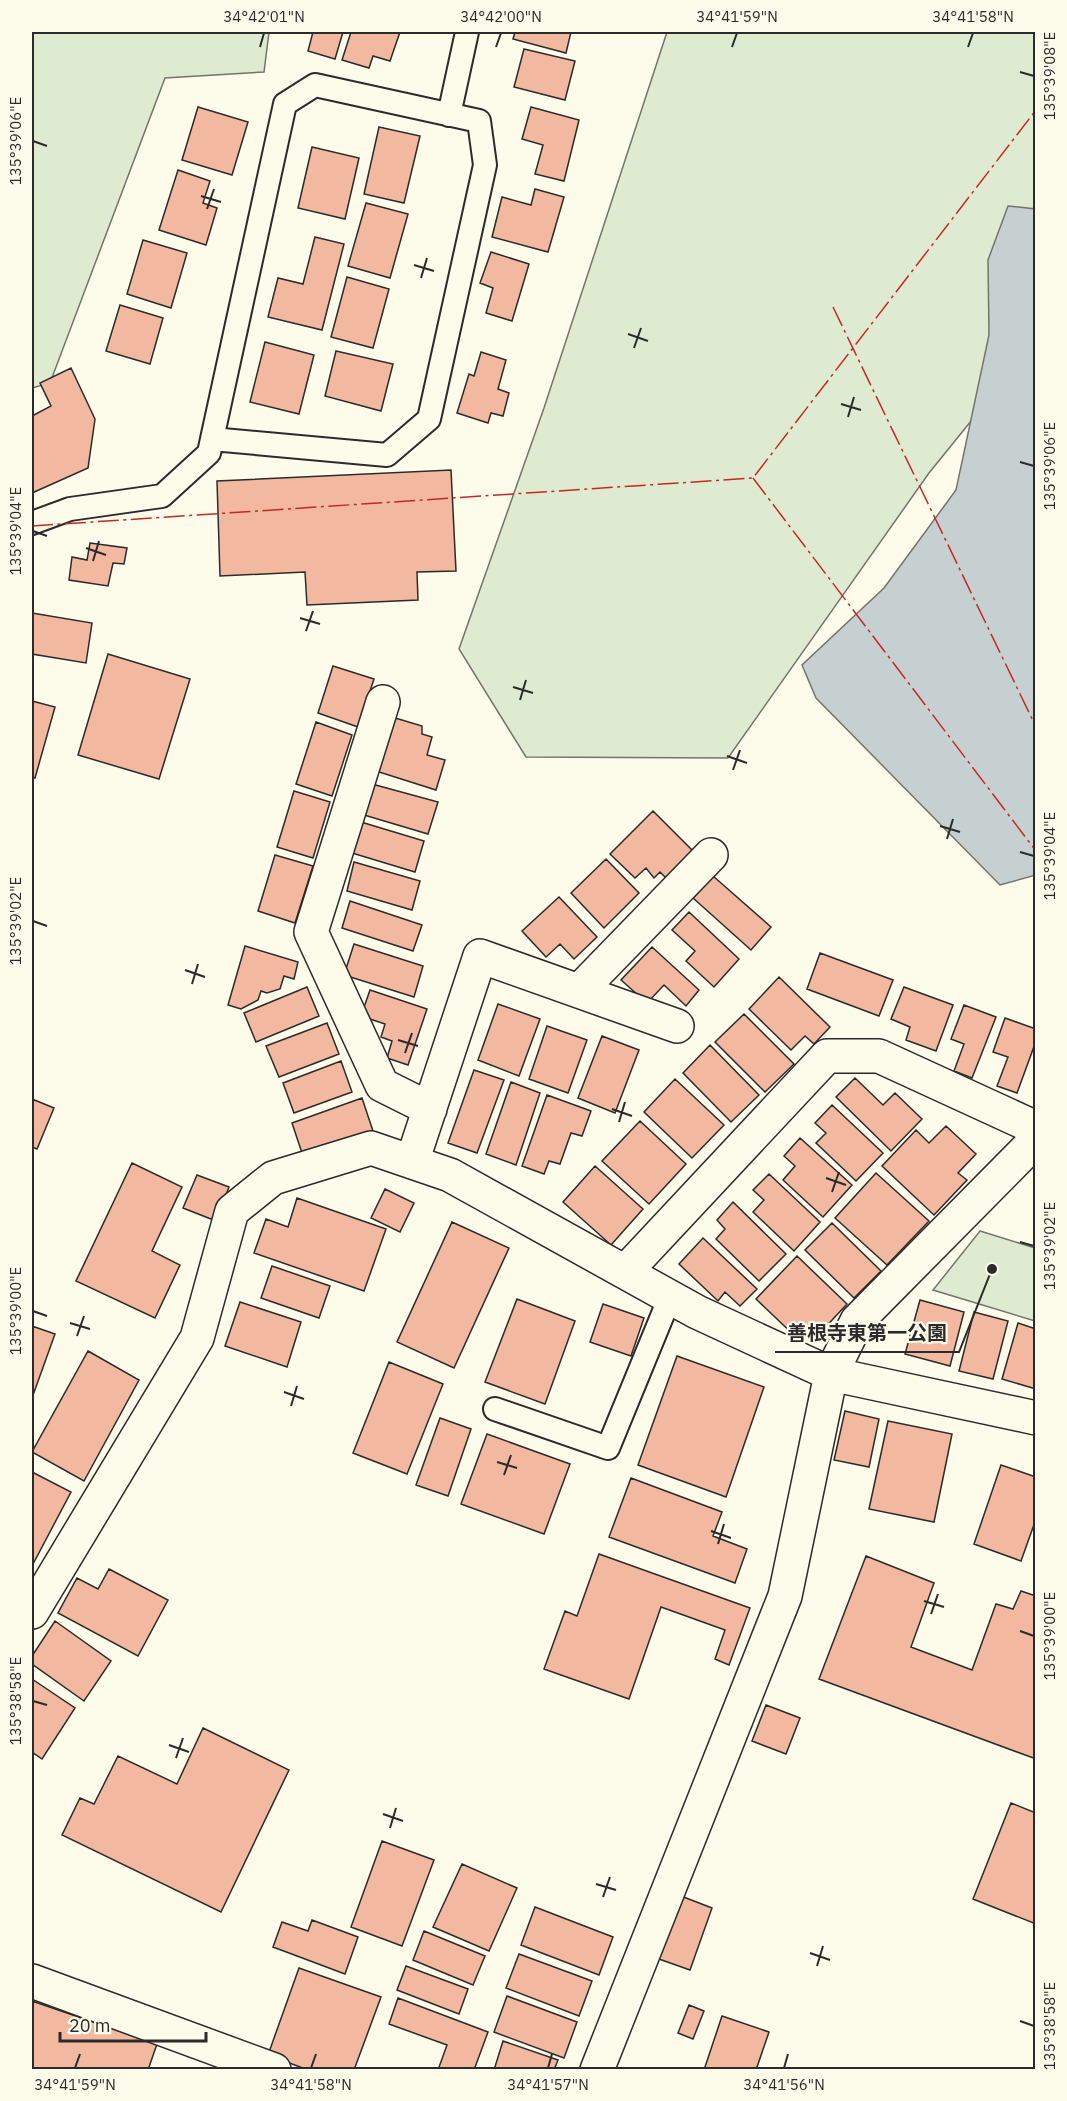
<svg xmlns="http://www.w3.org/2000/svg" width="1067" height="2101" viewBox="0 0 1067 2101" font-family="'IBM Plex Sans','Noto Sans JP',sans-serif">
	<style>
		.green { fill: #deebd1; stroke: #74746e; stroke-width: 1.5 }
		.water { fill: #c7d0d0; stroke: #74746e; stroke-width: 1.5 }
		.building { fill: #f2b8a0; stroke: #2b2b2b; stroke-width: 1.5 }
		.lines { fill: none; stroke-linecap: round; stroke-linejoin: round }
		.service-casing { stroke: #2b2b2b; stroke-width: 26 }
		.minor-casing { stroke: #2b2b2b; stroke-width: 36 }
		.service { stroke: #fdfbea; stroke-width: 22 }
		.minor { stroke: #fdfbea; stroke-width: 33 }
		.power { stroke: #c62828; stroke-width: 1.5; stroke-dasharray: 21 4.5 3 4.5; stroke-linecap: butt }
		.ticks { fill: none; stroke: #2b2b2b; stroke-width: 2 }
		.leader { fill: none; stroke: #2b2b2b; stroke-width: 2 }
		.callout-dot { fill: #2b2b2b; stroke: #fdfbea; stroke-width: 2 }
		.callout-label { font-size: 20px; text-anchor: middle; font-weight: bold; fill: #2b2b2b; stroke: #fdfbea; stroke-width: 4.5; stroke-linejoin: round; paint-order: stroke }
		.neatline { fill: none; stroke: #2b2b2b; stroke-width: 2 }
		.ticks-label { font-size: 15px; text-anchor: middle; fill: #2b2b2b }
	</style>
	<rect width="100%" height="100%" fill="#fdfbea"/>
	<path class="green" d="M32 32H269L264 72 165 78 50 383 32 388Z
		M667 32H1035V342L929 473 728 758 526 757 459 649 544 408Z
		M980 1231 1035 1248V1321L933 1290Z"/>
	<path class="water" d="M1008 206 1036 209V875L1000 885 816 698 802 665 884 588 956 490 989 335 988 260Z"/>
	<path class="building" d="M313 32H343L335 59 308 51Z
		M351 32H400L390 61 373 56 369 68 342 60Z
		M515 32H571L566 53 513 39Z
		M524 49 575 61 565 100 514 87Z
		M198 107 248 122 232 175 182 160Z
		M531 107 579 120 564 181 535 174 543 145 522 139Z
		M379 127 420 136 404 203 364 194Z
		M312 147 359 158 345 219 298 208Z
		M178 170 210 181 203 203 217 208 206 245 159 230Z
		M535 189 564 197 548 252 492 237 502 197 531 205Z
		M366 203 408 214 390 278 348 266Z
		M315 237 344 244 322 330 268 317 278 278 303 284Z
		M143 240 187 253 171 308 127 294Z
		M491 252 529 264 512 321 486 313 493 288 480 283Z
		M347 277 389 289 373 348 331 337Z
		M120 305 163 318 150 364 106 351Z
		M265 342 314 355 299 414 250 402Z
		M336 351 393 364 381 411 325 396Z
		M481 352 506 360 498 389 509 393 503 416 491 413 488 423 457 413 469 374 474 376Z
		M71 368 95 419 88 468 32 493V416L51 406 40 383Z
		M451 470 456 571 417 572 418 600 307 605 305 572 220 576 217 481Z
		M90 543 127 548 124 564 113 563 108 586 69 580 72 557 87 560Z
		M32 613 92 623 86 663 32 654Z
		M108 654 190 679 159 779 78 755Z
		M333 666 374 679 358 727 318 713Z
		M32 701 55 707 35 778 32 777Z
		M392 717 422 726V734L432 737 427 755 445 760 436 790 376 771Z
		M316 722 352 735 332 796 296 784Z
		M372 784 438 802 428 834 364 815Z
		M294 791 330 802 313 858 277 847Z
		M653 811 698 856 671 883 660 872 654 878 646 868 635 878 610 854Z
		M361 822 424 841 415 872 352 853Z
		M275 855 313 866 295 923 258 911Z
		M606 859 639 893 604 928 571 893Z
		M354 862 420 881 412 910 347 891Z
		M713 876 771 927 751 950 693 898Z
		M559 897 597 937 574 959 560 944 546 957 522 931Z
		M350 901 422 925 413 951 342 928Z
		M689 912 739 959 714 987 686 961 695 951 672 930Z
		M354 944 423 966 414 997 344 975Z
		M245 946 298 962 294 979 284 976 280 989 267 993 261 991 258 1000 241 1009 228 1005Z
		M652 947 699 990 686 1006 664 985 647 1003 621 980Z
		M820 953 893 980 879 1016 807 989Z
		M779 977 830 1027 814 1044 805 1036 791 1050 749 1009Z
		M307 987 319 1016 256 1042 244 1013Z
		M904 987 953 1005 936 1051 906 1040 910 1027 891 1019Z
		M370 990 427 1009 408 1065 387 1058 392 1041 381 1037 385 1024 361 1016Z
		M498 1004 540 1019 519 1076 478 1060Z
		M964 1005 996 1017 972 1078 954 1071 964 1044 951 1039Z
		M744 1014 794 1064 765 1092 715 1042Z
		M1005 1018 1036 1029V1041L1017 1093 997 1086 1008 1057 993 1052Z
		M327 1023 339 1054 279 1077 266 1046Z
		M547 1026 587 1040 568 1093 529 1079Z
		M602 1036 639 1050 615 1113 578 1098Z
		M710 1045 759 1095 731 1122 683 1073Z
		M341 1061 352 1092 294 1113 283 1083Z
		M474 1070 504 1080 477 1153 448 1143Z
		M855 1078 883 1105 895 1093 922 1119 891 1151 836 1097Z
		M675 1079 724 1125 692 1158 644 1112Z
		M511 1082 540 1093 516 1165 486 1154Z
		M547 1095 591 1111 582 1136 571 1133 560 1164 549 1161 544 1174 522 1166Z
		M362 1098 373 1131 303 1156 292 1123Z
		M32 1099 54 1108 37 1149 32 1147Z
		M832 1105 883 1153 856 1181 816 1143 826 1133 815 1123Z
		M640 1121 686 1164 649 1204 602 1161Z
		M946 1126 976 1154 958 1173 967 1180 934 1215 882 1166 916 1130 929 1143Z
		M800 1138 852 1185 823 1217 783 1180 795 1166 784 1156Z
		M132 1163 182 1187 152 1251 180 1265 155 1318 76 1281Z
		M595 1166 643 1209 611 1245 563 1202Z
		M876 1173 929 1221 887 1265 835 1218Z
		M769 1174 820 1222 794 1251 753 1212 764 1200 753 1190Z
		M197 1175 229 1187 216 1221 183 1208Z
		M385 1189 414 1203 400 1232 371 1218Z
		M297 1198 386 1229 364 1291 254 1253 266 1219 288 1227Z
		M733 1202 786 1254 759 1281 716 1239 725 1229 717 1220Z
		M452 1222 509 1248 454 1368 397 1342Z
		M832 1223 881 1271 854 1298 805 1250Z
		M703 1238 757 1289 740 1306 725 1292 718 1301 679 1264Z
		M797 1256 847 1304 820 1333 812 1325 798 1339 756 1299Z
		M272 1266 330 1286 319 1318 261 1298Z
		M517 1299 575 1321 545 1404 485 1382Z
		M920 1300 964 1312 950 1366 905 1354Z
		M240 1302 301 1322 287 1367 225 1346Z
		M603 1304 644 1318 631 1356 590 1342Z
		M974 1312 1008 1321 993 1379 959 1371Z
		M1018 1323 1036 1329V1389L1002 1379Z
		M32 1326 55 1334 32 1398Z
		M88 1351 139 1380 84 1481 32 1452Z
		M677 1356 764 1387 726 1497 638 1465Z
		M389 1362 443 1384 407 1474 353 1453Z
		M845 1411 879 1419 869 1467 834 1460Z
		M440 1418 471 1429 448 1496 416 1485Z
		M888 1421 952 1434 934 1522 869 1509Z
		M487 1434 570 1464 544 1534 461 1504Z
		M1001 1465 1036 1477V1519L1021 1561 974 1544Z
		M32 1472 71 1492 32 1566Z
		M631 1478 722 1512 713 1536 747 1549 735 1583 609 1537Z
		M599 1554 750 1608 729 1665 715 1659 725 1630 661 1607 629 1699 544 1669 565 1611 577 1616Z
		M866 1556 934 1583 911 1647 972 1670 996 1604 1013 1609 1021 1591 1036 1596V1759L819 1679Z
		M109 1569 168 1600 138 1656 58 1613 77 1578 98 1589Z
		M55 1621 111 1661 84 1701 32 1664V1656Z
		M32 1679 75 1708 42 1759 32 1752Z
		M766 1705 800 1718 786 1754 752 1741Z
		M203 1728 289 1770 221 1912 62 1835 80 1798 94 1804 118 1756 177 1784Z
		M1011 1803 1036 1813V1924L973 1899Z
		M382 1841 434 1860 402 1946 351 1927Z
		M462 1864 517 1888 489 1951 433 1927Z
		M681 1896 712 1908 690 1970 659 1959Z
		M535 1907 613 1937 599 1975 521 1945Z
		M312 1920 358 1937 345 1974 273 1947 282 1922 308 1931Z
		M424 1931 485 1956 473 1985 413 1960Z
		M519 1954 592 1981 579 2016 506 1988Z
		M406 1966 468 1989 459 2014 397 1990Z
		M299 1968 381 1997 354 2070H308L268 2055Z
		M507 1996 577 2022 564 2058 494 2032Z
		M398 1998 488 2032 474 2070H438L447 2045 389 2024Z
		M32 2001 157 2044 148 2070H32Z
		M689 2005 704 2011 693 2039 678 2033Z
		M722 2016 769 2032 756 2070H704Z
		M503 2041 558 2060 554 2070H494Z"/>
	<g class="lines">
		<g class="service-casing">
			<path id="service" d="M449 115 467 32
				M32 523 70 509 162 496 209 453 212 439 285 104 315 85 479 121 485 165 429 419 387 455 212 439
				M495 1409 608 1448 670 1297"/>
		</g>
		<g class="minor-casing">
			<path id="minor" d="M383 702 311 932 382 1085 430 1109
				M579 991 711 855
				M412 1162 480 956 677 1026
				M625 1272 827 1056H879L1036 1128
				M32 1612 197 1338 232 1211 273 1178 371 1148 450 1175 697 1312 831 1374 857 1321 1036 1140
				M32 1981 274 2070
				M597 2070 785 1596 831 1374 1036 1418"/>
		</g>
		<use href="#service" class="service"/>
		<use href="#minor" class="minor"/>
		<path class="power" d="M833 307 1036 727
			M753 478 1036 851
			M32 526 753 478 1036 110"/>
	</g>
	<path class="ticks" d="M260 47 264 33M496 47 501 33M732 47 737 33M968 47 973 33M1020 72 1034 76M33 141 47 146M201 196 221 202M207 209 214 189M414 265 434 271M421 278 427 258M628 334 648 341M634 348 641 328M841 404 861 410M848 417 854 397M1020 462 1034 466M33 531 47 536M86 548 106 555M93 561 99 541M300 618 320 624M306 631 313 611M513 687 533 693M520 700 526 680M727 756 747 763M733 770 740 750M940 826 960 832M947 839 953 819M1020 852 1034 856M33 921 47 926M185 970 205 977M192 984 198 964M398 1040 418 1046M405 1053 412 1033M612 1109 632 1116M619 1122 625 1102M826 1178 846 1185M832 1192 839 1172M1020 1242 1034 1246M33 1311 47 1316M70 1323 90 1329M77 1336 84 1316M284 1392 304 1399M291 1406 297 1386M497 1462 517 1468M504 1475 511 1455M711 1531 731 1538M718 1544 724 1524M924 1601 944 1607M931 1614 938 1594M1020 1631 1034 1636M33 1701 47 1705M169 1745 189 1752M176 1758 183 1738M383 1814 403 1821M390 1828 396 1808M596 1884 616 1890M603 1897 610 1877M810 1953 830 1960M817 1966 823 1946M1020 2021 1034 2026M75 2068 80 2054M311 2068 316 2054M548 2068 552 2054M784 2068 788 2054"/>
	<path class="leader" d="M992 1269L959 1352H775"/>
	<circle class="callout-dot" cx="992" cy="1269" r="6"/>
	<g class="callout-label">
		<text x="867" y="1340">善根寺東第一公園</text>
	</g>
	<rect width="1067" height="2101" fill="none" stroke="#fdfbea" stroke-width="66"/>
	<path d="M60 2032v9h146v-9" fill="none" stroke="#2b2b2b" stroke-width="3"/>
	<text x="69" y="2032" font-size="18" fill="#2b2b2b" stroke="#fdfbea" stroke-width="4.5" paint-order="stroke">20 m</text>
	<rect x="33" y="33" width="1001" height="2035" class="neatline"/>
	<g class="ticks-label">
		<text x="264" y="22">34°42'01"N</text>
		<text x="501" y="22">34°42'00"N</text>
		<text x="737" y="22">34°41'59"N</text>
		<text x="973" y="22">34°41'58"N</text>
		<text transform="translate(1050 76) rotate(-90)" y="5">135°39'08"E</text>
		<text transform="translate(16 141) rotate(-90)" y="5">135°39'06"E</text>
		<text transform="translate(1050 466) rotate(-90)" y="5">135°39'06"E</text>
		<text transform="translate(16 531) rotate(-90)" y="5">135°39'04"E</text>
		<text transform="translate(1050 856) rotate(-90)" y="5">135°39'04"E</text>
		<text transform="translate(16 921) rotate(-90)" y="5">135°39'02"E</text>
		<text transform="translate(1050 1246) rotate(-90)" y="5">135°39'02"E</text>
		<text transform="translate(16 1311) rotate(-90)" y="5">135°39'00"E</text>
		<text transform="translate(1050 1636) rotate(-90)" y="5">135°39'00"E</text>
		<text transform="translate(16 1701) rotate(-90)" y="5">135°38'58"E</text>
		<text transform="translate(1050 2026) rotate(-90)" y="5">135°38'58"E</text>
		<text x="75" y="2090">34°41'59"N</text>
		<text x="311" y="2090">34°41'58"N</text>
		<text x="548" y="2090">34°41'57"N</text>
		<text x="784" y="2090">34°41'56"N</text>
	</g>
</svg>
